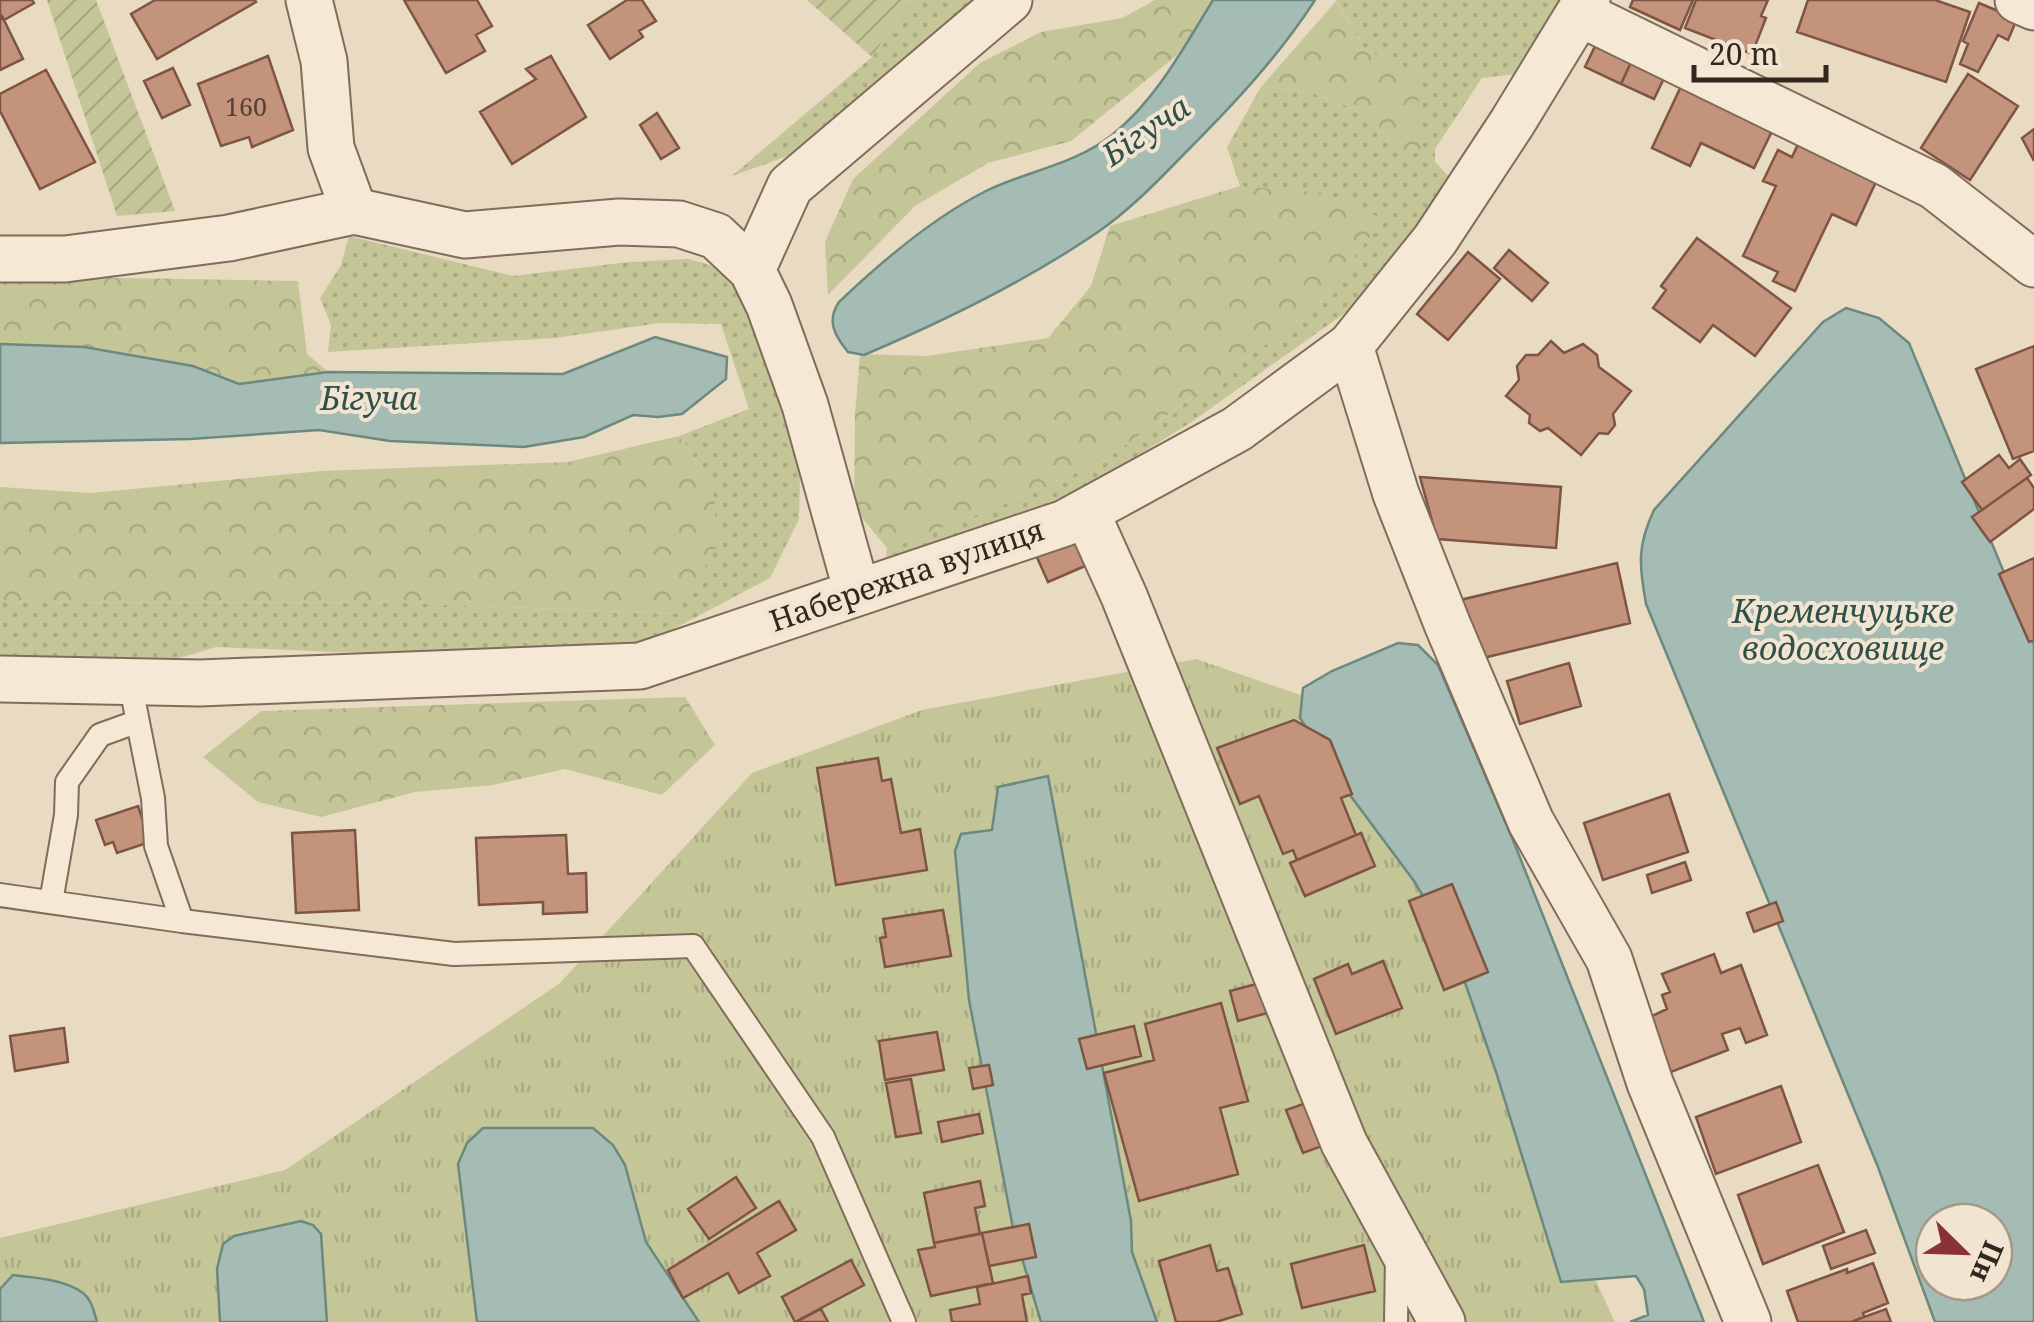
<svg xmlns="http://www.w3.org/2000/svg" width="2034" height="1322" viewBox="0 0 2034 1322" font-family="'Noto Serif',serif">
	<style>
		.grass { fill: url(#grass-dots) }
		.forest { fill: url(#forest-crowns) }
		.park { fill: url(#park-tufts) }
		.garden { fill: url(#garden-furrows) }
		.water { fill: #a4bcb3; stroke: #6c897f; stroke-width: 2.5; fill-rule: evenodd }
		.building { fill: #c4937c; stroke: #7e5544; stroke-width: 2.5 }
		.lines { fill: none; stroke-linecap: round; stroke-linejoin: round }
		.lane-casing { stroke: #816c5b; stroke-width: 26 }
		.street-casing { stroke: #816c5b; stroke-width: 49 }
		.lane { stroke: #f5e8d5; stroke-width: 22 }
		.street { stroke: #f5e8d5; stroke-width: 45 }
		.labels { text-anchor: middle; stroke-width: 8; stroke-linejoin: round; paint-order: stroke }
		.number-label { font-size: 25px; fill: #574136 }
		.street-label { font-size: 30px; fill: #33261e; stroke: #f1e5d1 }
		.water-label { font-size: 32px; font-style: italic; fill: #2f514c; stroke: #f1e5d1 }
	</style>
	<defs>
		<pattern id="grass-dots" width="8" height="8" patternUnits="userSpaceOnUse" patternTransform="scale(2.5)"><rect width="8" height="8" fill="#c5c698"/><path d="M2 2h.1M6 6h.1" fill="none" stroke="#aaaa83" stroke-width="1.8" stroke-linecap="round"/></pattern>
		<pattern id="forest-crowns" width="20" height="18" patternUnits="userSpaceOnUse" patternTransform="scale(2.5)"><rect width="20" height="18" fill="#c5c698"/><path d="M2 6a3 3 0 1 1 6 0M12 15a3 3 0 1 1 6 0" fill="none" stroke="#aaaa83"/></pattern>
		<pattern id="park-tufts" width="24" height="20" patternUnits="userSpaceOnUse" patternTransform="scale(2.5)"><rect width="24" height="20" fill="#c5c698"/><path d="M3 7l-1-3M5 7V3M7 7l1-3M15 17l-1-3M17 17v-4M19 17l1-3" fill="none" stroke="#aaaa83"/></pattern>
		<pattern id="garden-furrows" width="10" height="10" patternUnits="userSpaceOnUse" patternTransform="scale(2.5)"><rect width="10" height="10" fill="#c5c698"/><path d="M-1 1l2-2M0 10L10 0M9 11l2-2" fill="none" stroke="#aaaa83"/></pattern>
	</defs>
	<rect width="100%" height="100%" fill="#e9dac2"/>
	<path class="grass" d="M910 0H977L801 151 732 176 872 57Z
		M1336 0H1564L1526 73 1482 78 1435 149V162L1454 182 1345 313 1190 423 1082 490 886 562 887 548 998 507 1105 460 1317 307 1382 219 1240 186 1227 147 1261 87C1300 88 1342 97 1373 123 1385 133 1395 148 1405 159L1416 72 1365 50Z
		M349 236 513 276 629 262 688 259 721 268 742 292 801 436 799 519 770 578 626 654 499 659 216 647 149 667 0 664V602L408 603 676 614 713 483 679 436 749 409 721 324 660 323 555 338 328 352 331 325 320 298 341 265Z"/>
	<path class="forest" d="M1155 0H1218L1176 56 1071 141 988 163 915 206 828 295 825 242 853 179 980 63 1041 32 1122 18Z
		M1336 1 1365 50 1417 72 1421 148 1405 159C1395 148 1385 133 1373 123 1342 97 1300 88 1261 87Z
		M1240 186 1323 193 1383 219 1317 307 1105 460 998 507 887 548 854 508 855 414 860 354 926 356 1048 338 1091 286 1110 226Z
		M0 276 298 281 307 354 328 372 238 384 193 366 84 347 0 344Z
		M679 436 713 483 718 545 676 614 408 603 0 602V487L91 493 321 471 568 462Z
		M685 697 715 745 662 795 565 769 493 785 415 792 321 817 258 802 203 757 261 711Z"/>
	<path class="park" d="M1196 659 1321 702 1417 856 1570 1225 1615 1322H0V1238L285 1170 560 983 752 773 922 710Z"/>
	<path class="garden" d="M47 0H96L175 211 117 216Z
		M807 0H910L872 57Z"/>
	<path class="water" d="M1213 0H1315C1279 56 1233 105 1186 152 1158 181 1129 211 1095 234 1023 283 944 321 864 355L848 352C835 336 826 321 839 302 882 261 932 218 986 191 1027 171 1076 164 1112 135 1156 100 1184 47 1213 0Z
		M1846 308 1879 318 1909 343 2034 645V1322H1935L1878 1167 1646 604C1639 565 1637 546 1654 510L1823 322ZM1934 1222H1994V1282H1934Z
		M655 337 727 357 726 379 682 414 658 417 633 415 584 437 524 447 390 441 319 430 190 439 0 443V344L84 347 193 366 239 384 328 372 563 374Z
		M1398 643 1418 645 1438 665 1515 845 1704 1322H1630L1648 1315 1644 1289 1636 1276 1561 1282 1496 1072 1452 945 1414 881 1347 791 1300 718 1303 688 1332 671Z
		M1048 776 1131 1221 1132 1252 1157 1322H1041L1013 1228 969 1000 955 851 961 834 992 830 998 787Z
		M483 1128H593L613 1145 625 1165 646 1242 699 1322H477L458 1164 467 1143Z
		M301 1221 313 1225 321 1234 327 1322H220L217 1269 223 1244 234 1236Z
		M13 1275C33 1277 66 1280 83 1293 92 1300 94 1312 97 1322H0V1289Z"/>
	<path class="building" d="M0 0H32L34 3 4 20 0 17Z
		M155 0H255L256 2 157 59 131 14Z
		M404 0H477L492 26 476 35 485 51 446 73Z
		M627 0H642L656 21 639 31 643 37 610 59 588 25Z
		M1633 0H1693L1680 30 1630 7Z
		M1696 0H1768L1761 16 1766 18 1752 54 1685 28Z
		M1808 0H1935L1970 12 1946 82 1797 32Z
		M1979 3 2017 19 2008 40 1998 35 1978 72 1960 64 1968 44 1963 41Z
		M2 16 23 59 0 70V17Z
		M1597 42 1633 58 1621 84 1585 67Z
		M268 56 293 130 252 147 249 137 221 146 198 84Z
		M551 56 586 117 512 164 480 112 536 79 526 69Z
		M1633 58 1666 74 1654 99 1621 84Z
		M173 68 190 105 162 118 144 81Z
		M46 70 95 162 40 189 0 111V94Z
		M1968 74 2018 106 1970 180 1921 148Z
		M1684 80 1776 123 1754 168 1701 143 1690 166 1652 148Z
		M657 113 679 148 661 159 640 125Z
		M2034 129V161L2022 138Z
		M1802 136 1880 173 1856 225 1832 214 1795 291 1773 281 1778 272 1743 256 1776 186 1763 181 1778 150 1792 157Z
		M1697 238 1791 308 1755 356 1713 325 1700 342 1653 308 1666 290 1661 286Z
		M1509 250 1548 283 1532 301 1494 268Z
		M1468 252 1500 279 1448 340 1417 314Z
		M1551 341 1564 353 1583 344 1597 355 1599 367 1631 391 1613 414 1615 425 1608 434 1599 433 1581 455 1548 428 1540 431 1529 423 1530 415 1506 396 1519 380 1517 366 1526 355H1538Z
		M2034 346V451L2013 459 1976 369Z
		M1999 455 2009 468 2020 459 2031 475 1982 510 1962 482Z
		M1420 477 1561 487 1556 548 1437 539Z
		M2027 478 2034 488V509L1990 542 1972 517Z
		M1073 538 1085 566 1048 582 1036 555Z
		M2034 558V640L2029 642 1999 574Z
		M1617 563 1630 623 1483 658 1460 600Z
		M1569 663 1581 706 1520 724 1507 681Z
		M1294 720 1330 740 1352 794 1341 798 1356 835 1297 860 1293 850 1283 854 1259 796 1240 804 1217 748Z
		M878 758 882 781 891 779 901 833 920 829 927 870 836 885 817 768Z
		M1669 794 1688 852 1603 880 1584 823Z
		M138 806 150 842 117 853 113 842 105 845 96 820Z
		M355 830 359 910 296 913 292 833Z
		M1361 833 1375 866 1305 896 1290 863Z
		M566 835 568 874 586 873 587 912 543 914V902L479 905 476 838Z
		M1685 862 1691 880 1652 893 1647 875Z
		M1452 884 1488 972 1444 990 1409 901Z
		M1776 902 1783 921 1754 932 1747 913Z
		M943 910 951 956 885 967 880 938 886 937 883 919Z
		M1714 954 1721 973 1741 965 1767 1035 1746 1043 1740 1028 1722 1034 1728 1050 1671 1072 1650 1017 1667 1009 1662 995 1670 992 1662 974Z
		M1383 961 1402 1008 1336 1034 1314 979 1348 964 1352 974Z
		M1260 983 1271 1012 1238 1021 1230 991Z
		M1221 1003 1248 1101 1220 1108 1238 1174 1139 1201 1104 1073 1154 1060 1145 1024Z
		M1134 1026 1141 1056 1087 1069 1079 1039Z
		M64 1028 68 1062 15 1071 10 1036Z
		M937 1032 944 1070 885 1080 879 1041Z
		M989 1065 993 1085 973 1089 969 1068Z
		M911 1079 921 1133 896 1137 886 1083Z
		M1781 1086 1801 1142 1716 1174 1696 1117Z
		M1306 1103 1322 1146 1303 1153 1286 1110Z
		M979 1114 983 1133 942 1142 938 1122Z
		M1818 1165 1844 1232 1763 1264 1738 1195Z
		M736 1177 756 1208 709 1239 688 1209Z
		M980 1181 985 1206 975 1208 980 1234 934 1243 924 1193Z
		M779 1201 796 1230 757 1253 770 1276 739 1293 728 1273 683 1298 668 1270Z
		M1029 1224 1036 1257 989 1266 982 1233Z
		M1866 1230 1875 1253 1831 1269 1823 1246Z
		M982 1233 993 1283 931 1296 918 1250 935 1247 934 1243Z
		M1210 1245 1217 1271 1228 1268 1242 1314 1216 1322H1176L1159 1261Z
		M1364 1245 1375 1291 1302 1308 1291 1264Z
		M851 1260 864 1285 795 1322 782 1297Z
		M1873 1263 1888 1303 1863 1313 1864 1317 1851 1322H1798L1787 1291 1847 1269V1273Z
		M1028 1276 1031 1293 1022 1295 1027 1322H952L950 1310 980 1304 977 1287Z
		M821 1309 828 1322H796Z
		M1886 1309 1891 1322H1851L1864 1317Z"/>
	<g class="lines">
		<g class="lane-casing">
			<path id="lane" d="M0 895 182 921 156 846 153 798 130 682
				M51 902 66 815 67 782 100 735 136 722
				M182 921 454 954 693 946 823 1137 904 1322
				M1396 1322 1397 1256"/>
		</g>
		<g class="street-casing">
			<path id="street" d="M309 0 324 61 331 148 354 211
				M2018 0 2034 7
				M1581 14 1934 186 2034 264
				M0 259H65L229 238 354 211 465 235 619 222 679 224 716 236 752 270 769 305 805 405 857 592
				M752 270 790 186 1009 0
				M1350 346 1396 494 1448 626 1531 822 1609 959 1650 1083 1748 1322
				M1086 512 1124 596 1344 1143 1442 1322
				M0 679 200 683 640 666 1065 523 1237 429 1350 346 1435 240 1512 123 1587 0"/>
		</g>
		<use href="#lane" class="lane"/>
		<use href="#street" class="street"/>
	</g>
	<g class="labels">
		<g class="number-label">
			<text x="246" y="116">160</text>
		</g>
		<g class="street-label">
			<text transform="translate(907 576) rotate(-19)" y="10">Набережна вулиця</text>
		</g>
		<g class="water-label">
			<text transform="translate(1146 131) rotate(-34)" y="11">Бігуча</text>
			<text x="369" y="410">Бігуча</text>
			<text x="1843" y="623">Кременчуцьке<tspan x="1843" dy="37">водосховище</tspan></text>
		</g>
	</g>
	<g transform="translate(1964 1252) rotate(113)"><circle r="48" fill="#f1e5d1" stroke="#a59989" stroke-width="2.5"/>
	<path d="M0-8L18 38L0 25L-18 38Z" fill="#8a313a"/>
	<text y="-15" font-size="28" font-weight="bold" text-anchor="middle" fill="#33261e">Пн</text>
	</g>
	<path d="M1694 65v15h132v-15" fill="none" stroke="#33261e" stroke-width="5"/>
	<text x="1709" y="65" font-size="30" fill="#33261e" stroke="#f1e5d1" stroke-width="8" paint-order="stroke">20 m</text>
</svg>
